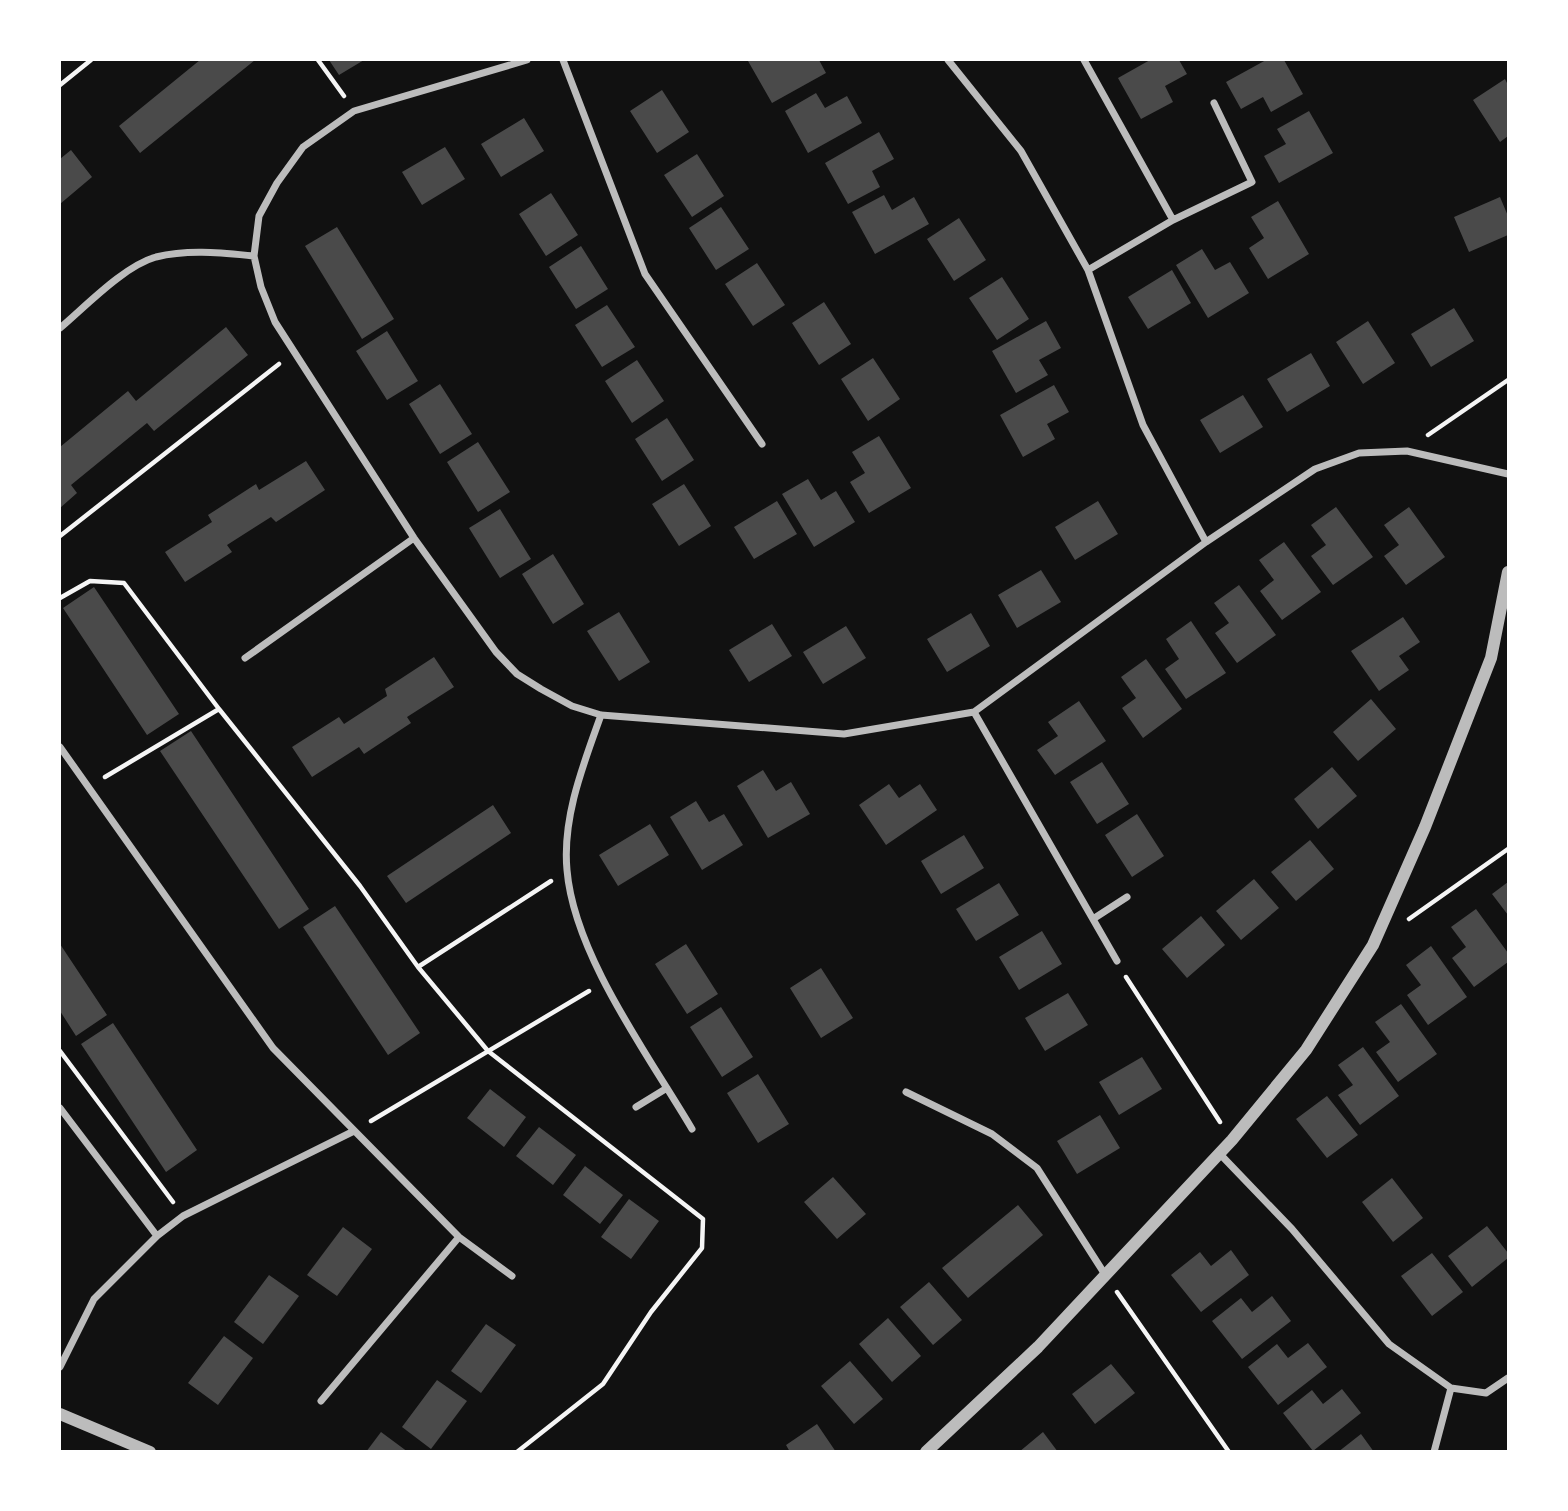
<svg xmlns="http://www.w3.org/2000/svg" width="1568" height="1511" viewBox="0 0 1568 1511" font-family="'Public Sans',sans-serif">
	<style>
		.building { fill: #4a4a4a }
		.lines { fill: none; stroke-linecap: round; stroke-linejoin: round }
		.path { stroke: #f5f5f5; stroke-width: 4.5 }
		.minor { stroke: #bcbcbc; stroke-width: 7 }
		.tertiary { stroke: #bcbcbc; stroke-width: 12 }
	</style>
	<rect width="100%" height="100%" fill="#111"/>
	<path class="building" d="M200 60H255L140 153 119 126Z
		M329 60H364L339 75Z
		M751 60H819L826 73 772 103 748 61Z
		M1150 60H1179L1187 74 1165 86 1173 102 1141 119 1118 78Z
		M1266 60H1284L1303 94 1271 112 1263 97 1241 109 1226 82Z
		M1505 79 1508 85V136L1500 142 1473 100Z
		M662 90 689 132 657 153 630 111Z
		M816 93 825 108 847 96 862 123 808 153 785 111Z
		M1309 111 1333 153 1279 183 1264 156 1286 144 1277 129Z
		M524 118 544 151 501 177 481 144Z
		M879 132 894 159 872 171 880 187 848 204 825 163Z
		M445 147 465 179 422 205 402 172Z
		M71 150 92 177 60 204V159Z
		M697 154 724 196 692 217 664 175Z
		M551 193 578 235 546 256 519 214Z
		M884 195 892 210 914 197 929 224 875 254 852 212Z
		M1500 197 1508 216V235L1469 252 1454 217Z
		M1278 201 1309 254 1268 279 1249 248 1264 238 1251 217Z
		M721 207 749 249 716 270 689 228Z
		M959 218 986 260 954 281 927 239Z
		M337 227 394 319 362 339 305 246Z
		M581 246 608 289 576 309 549 267Z
		M1202 249 1215 270 1230 262 1249 293 1208 318 1176 265Z
		M757 263 785 305 753 326 725 284Z
		M1172 270 1191 303 1148 329 1128 297Z
		M1002 277 1029 319 997 340 969 298Z
		M824 302 851 344 819 365 792 323Z
		M607 305 635 347 602 367 575 325Z
		M1454 308 1474 341 1431 367 1411 334Z
		M1046 321 1061 348 1039 360 1048 375 1016 393 992 351Z
		M1368 321 1395 363 1363 384 1336 342Z
		M226 327 248 355 154 431 147 423 71 485 77 493 60 508V447L128 391 136 401Z
		M387 331 418 381 387 400 356 351Z
		M1311 353 1330 386 1287 412 1267 379Z
		M873 358 900 399 868 421 841 379Z
		M637 360 664 401 632 423 605 381Z
		M440 384 472 434 440 454 409 404Z
		M1054 385 1069 412 1047 424 1055 439 1023 457 1000 415Z
		M1243 395 1263 427 1220 453 1200 420Z
		M667 418 694 460 662 481 635 439Z
		M879 436 911 488 869 513 850 482 865 473 852 452Z
		M478 442 510 492 478 512 447 462Z
		M306 461 325 490 276 522 271 517 227 545 232 552 185 582 165 552 212 522 208 515 256 484 259 490Z
		M808 479 821 500 836 491 855 522 814 547 782 494Z
		M684 484 711 526 679 546 652 504Z
		M777 501 797 534 754 559 734 527Z
		M1098 501 1118 534 1075 560 1055 527Z
		M1336 507 1373 557 1333 585 1311 556 1326 545 1311 525Z
		M1409 507 1445 557 1406 585 1384 556 1399 545 1384 525Z
		M500 509 531 559 500 578 469 528Z
		M1284 542 1321 592 1282 620 1260 591 1274 580 1259 560Z
		M553 554 584 604 553 624 522 574Z
		M1041 570 1061 602 1017 628 998 595Z
		M1239 585 1276 635 1237 663 1215 633 1229 623 1214 603Z
		M94 587 179 714 147 735 63 608Z
		M619 612 650 662 619 681 587 631Z
		M971 613 990 646 947 672 927 639Z
		M1403 617 1420 642 1399 656 1409 670 1379 691 1351 651Z
		M1191 621 1226 673 1186 699 1165 669 1179 659 1166 639Z
		M772 624 792 656 749 682 729 650Z
		M846 626 866 658 823 684 803 652Z
		M434 657 454 687 407 717 411 723 364 754 359 747 312 777 292 747 339 717 344 724 387 696 385 689Z
		M1146 659 1182 709 1143 738 1122 708 1136 698 1121 677Z
		M1371 699 1396 729 1358 761 1333 732Z
		M1079 701 1106 741 1055 775 1037 750 1058 736 1048 722Z
		M191 731 309 909 279 929 160 751Z
		M1102 762 1129 804 1097 824 1070 782Z
		M1332 767 1357 796 1318 829 1294 799Z
		M763 770 776 791 791 782 810 814 768 838 737 786Z
		M889 784 899 798 920 784 937 810 886 845 859 805Z
		M696 801 709 822 724 814 743 845 702 870 670 817Z
		M493 805 511 833 406 903 387 876Z
		M1137 814 1164 856 1132 877 1105 835Z
		M650 824 669 855 618 886 599 855Z
		M964 835 984 868 941 894 921 861Z
		M1310 840 1334 869 1296 901 1271 872Z
		M1254 879 1279 908 1241 940 1216 911Z
		M1508 882V915L1492 894Z
		M999 883 1019 915 976 941 956 909Z
		M335 906 420 1033 388 1055 303 927Z
		M1476 909 1508 953V962L1474 987 1452 958 1466 947 1451 927Z
		M1201 916 1225 945 1187 978 1162 949Z
		M1042 931 1062 964 1019 990 999 957Z
		M60 944 107 1015 76 1036 60 1011Z
		M686 944 718 994 687 1014 655 964Z
		M1431 946 1467 997 1428 1025 1407 995 1421 985 1406 965Z
		M821 968 853 1018 821 1038 790 988Z
		M1068 993 1088 1025 1045 1051 1025 1018Z
		M1401 1004 1437 1054 1398 1082 1376 1052 1390 1042 1375 1022Z
		M721 1007 753 1057 722 1077 690 1027Z
		M113 1023 197 1150 166 1172 81 1044Z
		M1363 1047 1399 1096 1360 1125 1338 1095 1353 1085 1338 1065Z
		M1142 1057 1162 1089 1119 1115 1099 1082Z
		M758 1074 789 1124 758 1143 727 1093Z
		M490 1089 526 1117 504 1147 467 1118Z
		M1327 1096 1358 1135 1327 1158 1296 1119Z
		M1100 1115 1120 1148 1077 1174 1057 1141Z
		M539 1127 576 1155 553 1185 516 1156Z
		M585 1166 623 1195 600 1224 563 1195Z
		M833 1177 866 1214 837 1239 804 1202Z
		M1392 1178 1423 1218 1393 1242 1362 1202Z
		M629 1199 659 1221 631 1259 601 1237Z
		M1018 1205 1043 1235 968 1298 942 1268Z
		M1487 1226 1508 1253V1258L1472 1287 1448 1256Z
		M343 1227 372 1249 337 1296 307 1275Z
		M1231 1250 1249 1275 1201 1312 1171 1275 1200 1252 1211 1266Z
		M1432 1253 1463 1292 1432 1316 1401 1276Z
		M269 1275 299 1296 263 1344 234 1322Z
		M929 1282 962 1320 933 1345 900 1307Z
		M1272 1296 1291 1321 1242 1359 1212 1321 1241 1298 1252 1312Z
		M888 1318 921 1356 892 1382 859 1344Z
		M486 1324 516 1345 481 1393 451 1371Z
		M224 1336 253 1358 218 1405 188 1383Z
		M1308 1343 1327 1367 1278 1405 1248 1367 1277 1344 1288 1358Z
		M850 1361 883 1399 854 1424 821 1386Z
		M1111 1364 1135 1393 1095 1424 1072 1394Z
		M437 1380 467 1401 431 1449 402 1427Z
		M1342 1389 1361 1413 1313 1451 1283 1413 1312 1390 1323 1404Z
		M817 1424 836 1452H790L786 1445Z
		M381 1432 408 1452H366Z
		M1043 1432 1058 1452H1019Z
		M1361 1434 1374 1452H1338Z"/>
	<g class="lines">
		<path class="path" d="M318 60 344 96
			M60 85 91 60
			M1428 435 1508 380
			M60 536 279 364
			M60 598 90 581 124 583 219 709 360 886 418 967 488 1051 703 1219 702 1248 651 1312 603 1384 517 1452
			M105 777 219 709
			M1409 919 1508 849
			M418 967 551 881
			M1126 977 1220 1122
			M60 1051 173 1202
			M371 1121 589 991
			M1117 1292 1229 1452"/>
		<path class="minor" d="M527 60 354 111 303 147 277 183 259 216 254 256 261 287 275 322 414 538 496 652 517 674 541 689 572 706 601 715 844 734 974 712 1206 542 1315 469 1359 453 1407 451 1508 474
			M563 60 645 274 762 444
			M948 60 1021 151 1088 270 1143 425 1206 542
			M1084 60 1173 220
			M1088 270 1173 220 1252 182 1214 103
			M60 328C86 306 124 266 156 257 189 249 222 253 254 256
			M245 658 414 538
			M974 712 1117 961
			M601 715C584 763 562 817 567 870 574 955 649 1056 692 1129
			M60 747 273 1048 459 1237 512 1276
			M1093 919 1127 897
			M906 1092 992 1134 1037 1168 1104 1273
			M636 1107 667 1088
			M60 1108 157 1236
			M1219 1153 1292 1229 1389 1344 1451 1388 1486 1393 1508 1378
			M60 1367 94 1299 157 1236 183 1216 352 1132
			M321 1401 459 1237
			M1434 1452 1451 1388"/>
		<path class="tertiary" d="M60 1414 150 1452
			M926 1452 1038 1347 1232 1140 1306 1050 1373 945 1425 827 1491 658 1508 572"/>
	</g>
	<rect width="1568" height="1511" fill="none" stroke="#ffffff" stroke-width="122"/>
</svg>
